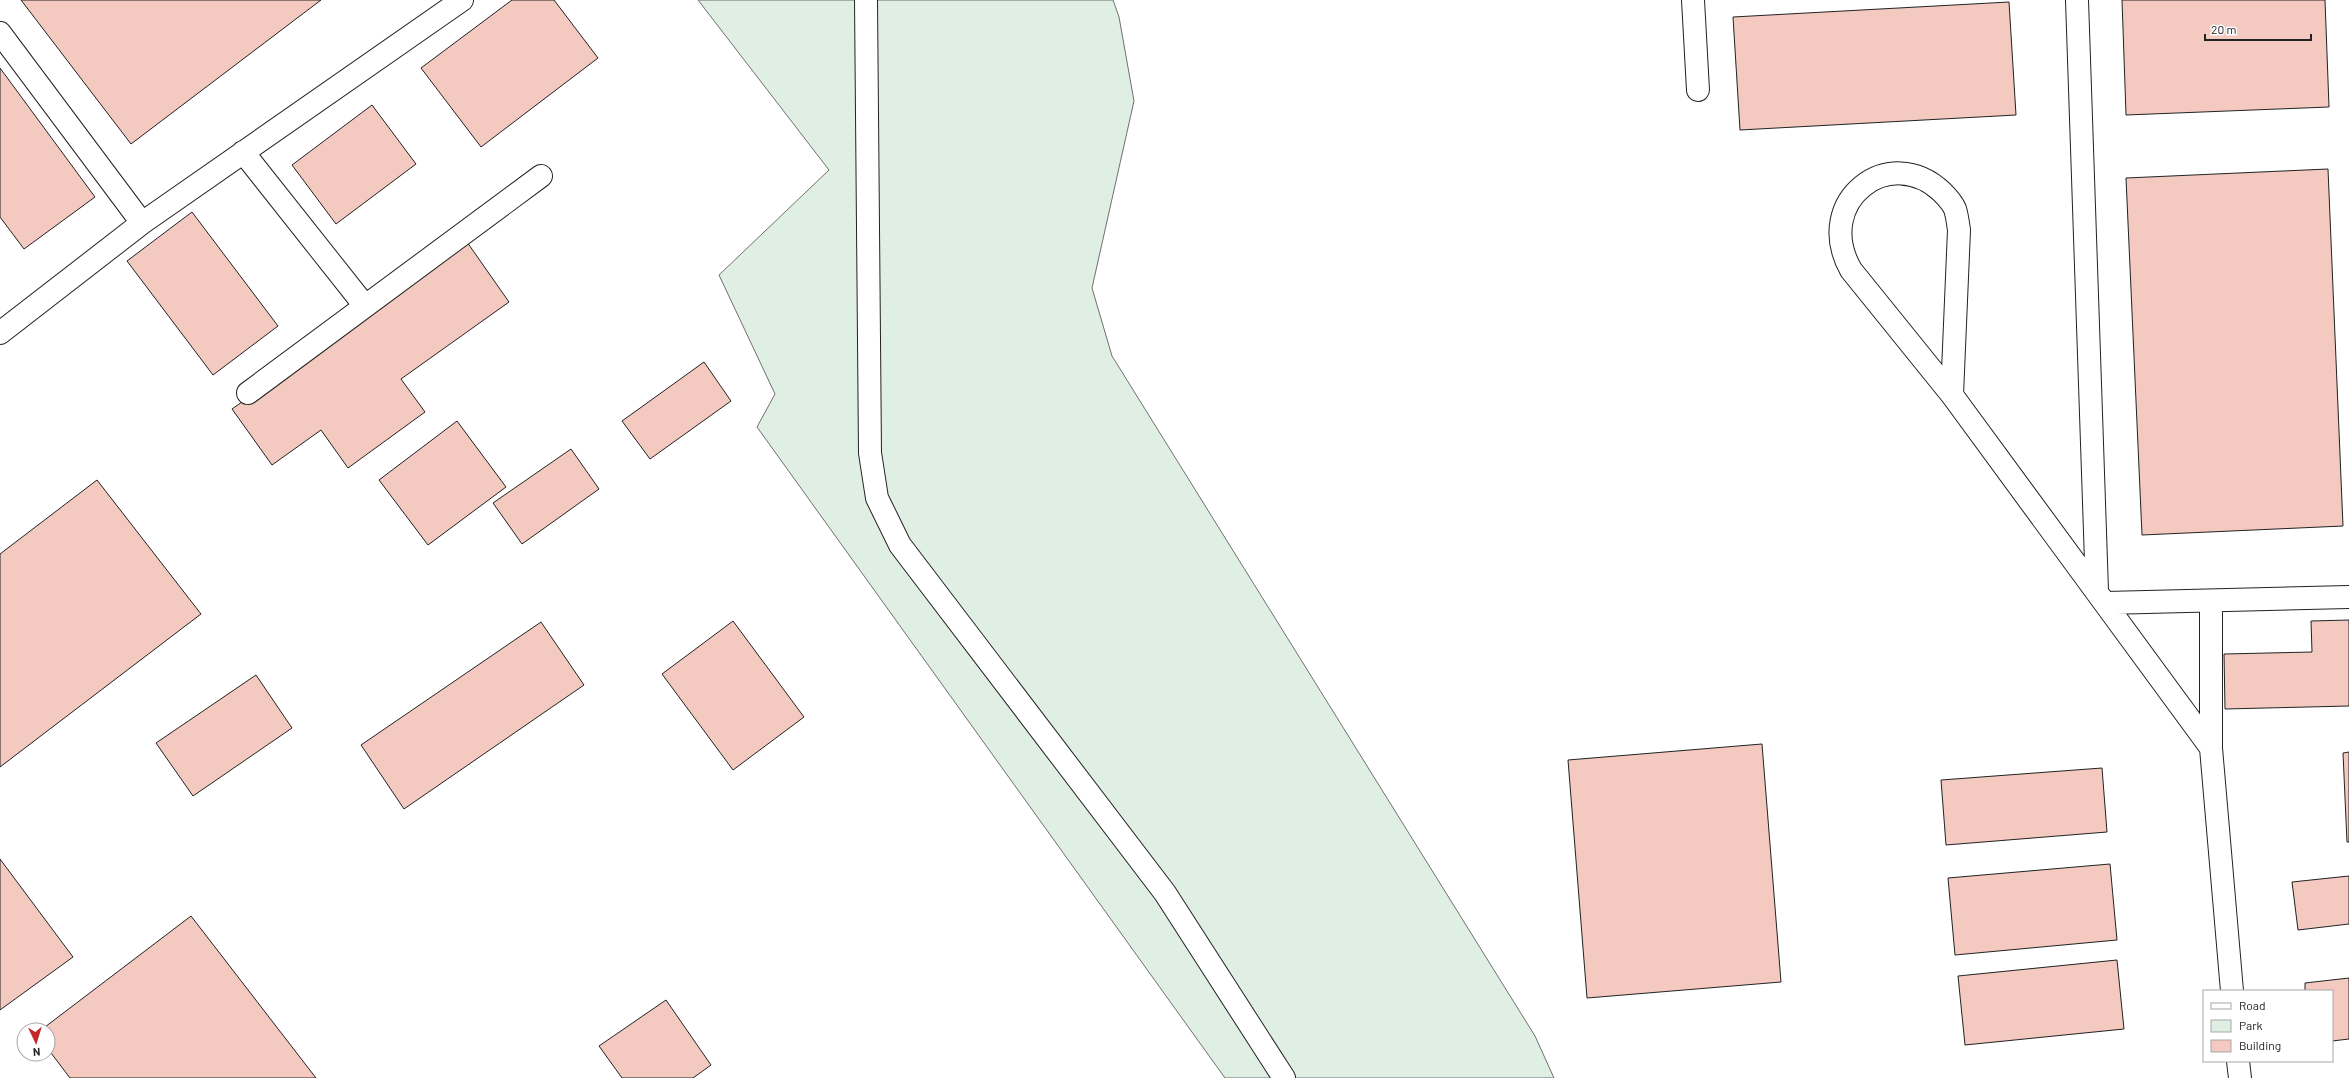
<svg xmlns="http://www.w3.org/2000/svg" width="2349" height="1078" viewBox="0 0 2349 1078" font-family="Barlow,sans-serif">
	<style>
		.green { fill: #e0efe3; stroke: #6f6f6f }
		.building { fill: #f3c9c0; stroke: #222 }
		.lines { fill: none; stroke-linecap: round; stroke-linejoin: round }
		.minor-casing { stroke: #222; stroke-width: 24 }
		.minor { stroke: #fff; stroke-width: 22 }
	</style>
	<rect width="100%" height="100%" fill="#fff"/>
	<path class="green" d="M698 0H1113L1119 17 1134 101 1092 288 1112 356 1535 1036 1554 1078H1225L757 427 775 394 719 275 829 170Z"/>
	<path class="building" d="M21 0H321L131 144Z
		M512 0H554L598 58 481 147 421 68Z
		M2122 0H2325L2329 107 2126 115Z
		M2009 2 2016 115 1740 130 1733 17Z
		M0 68 95 197 24 249 0 217Z
		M372 105 416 164 336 224 292 165Z
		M2328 169 2343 526 2142 535 2126 178Z
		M192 212 278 326 213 375 127 261Z
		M467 242 509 302 401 379 425 412 348 468 321 430 272 465 232 409Z
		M704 362 731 401 650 459 622 421Z
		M457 421 506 487 428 545 379 480Z
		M571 449 599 489 522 544 493 503Z
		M97 480 201 614 0 767V554Z
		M2349 620V706L2225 709 2224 654 2312 652 2311 621Z
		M733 621 804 717 733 770 662 674Z
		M541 622 584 685 404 809 361 745Z
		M256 675 292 728 193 796 156 743Z
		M1762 744 1781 982 1587 998 1568 760Z
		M2349 752V842H2347L2343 753Z
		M2102 768 2107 832 1946 845 1941 780Z
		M0 859 73 957 0 1010Z
		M2110 864 2117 940 1955 955 1948 878Z
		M2349 876V924L2298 930 2292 882Z
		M191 916 316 1078H70L48 1049V1030H41Z
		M2117 960 2124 1029 1965 1045 1958 976Z
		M2349 978V1039L2332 1041V991H2305V983Z
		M666 1000 711 1065 693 1078H622L599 1046Z"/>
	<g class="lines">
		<g class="minor-casing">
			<path id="minor" d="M866 0 870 453 877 498 900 545 1165 893 1284 1078
				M1693 0 1698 90
				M2077 0 2097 591
				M0 33 142 223
				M243 152 365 306
				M0 333 142 223 462 0
				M248 393 541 176
				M1952 395 1959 230C1958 223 1957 215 1955 209 1952 202 1947 197 1942 192 1890 142 1812 201 1851 270L1952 395 2211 748
				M2211 601V748L2232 991
				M2106 603 2349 597
				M2238 1061 2240 1078"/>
		</g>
		<use href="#minor" class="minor"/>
	</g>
	<rect x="2203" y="990" width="130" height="72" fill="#ffffff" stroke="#a7a7a7"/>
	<rect x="2211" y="1003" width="20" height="6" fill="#ffffff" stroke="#a7a7a7"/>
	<text x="2239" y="1010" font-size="12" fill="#222222">Road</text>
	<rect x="2211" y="1020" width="20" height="12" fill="#e0efe3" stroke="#a7a7a7"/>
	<text x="2239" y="1030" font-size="12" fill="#222222">Park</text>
	<rect x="2211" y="1040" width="20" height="12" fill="#f3c9c0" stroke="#a7a7a7"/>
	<text x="2239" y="1050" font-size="12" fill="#222222">Building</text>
	<g transform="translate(36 1042) rotate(176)"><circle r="19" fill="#ffffff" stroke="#a7a7a7"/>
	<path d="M0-3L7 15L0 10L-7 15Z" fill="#c62828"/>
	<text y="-6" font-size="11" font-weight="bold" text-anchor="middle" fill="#222222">N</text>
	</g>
	<path d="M2205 34v6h106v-6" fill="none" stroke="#222222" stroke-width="2"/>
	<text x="2211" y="34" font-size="12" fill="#222222" stroke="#ffffff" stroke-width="3" paint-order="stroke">20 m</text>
</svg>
